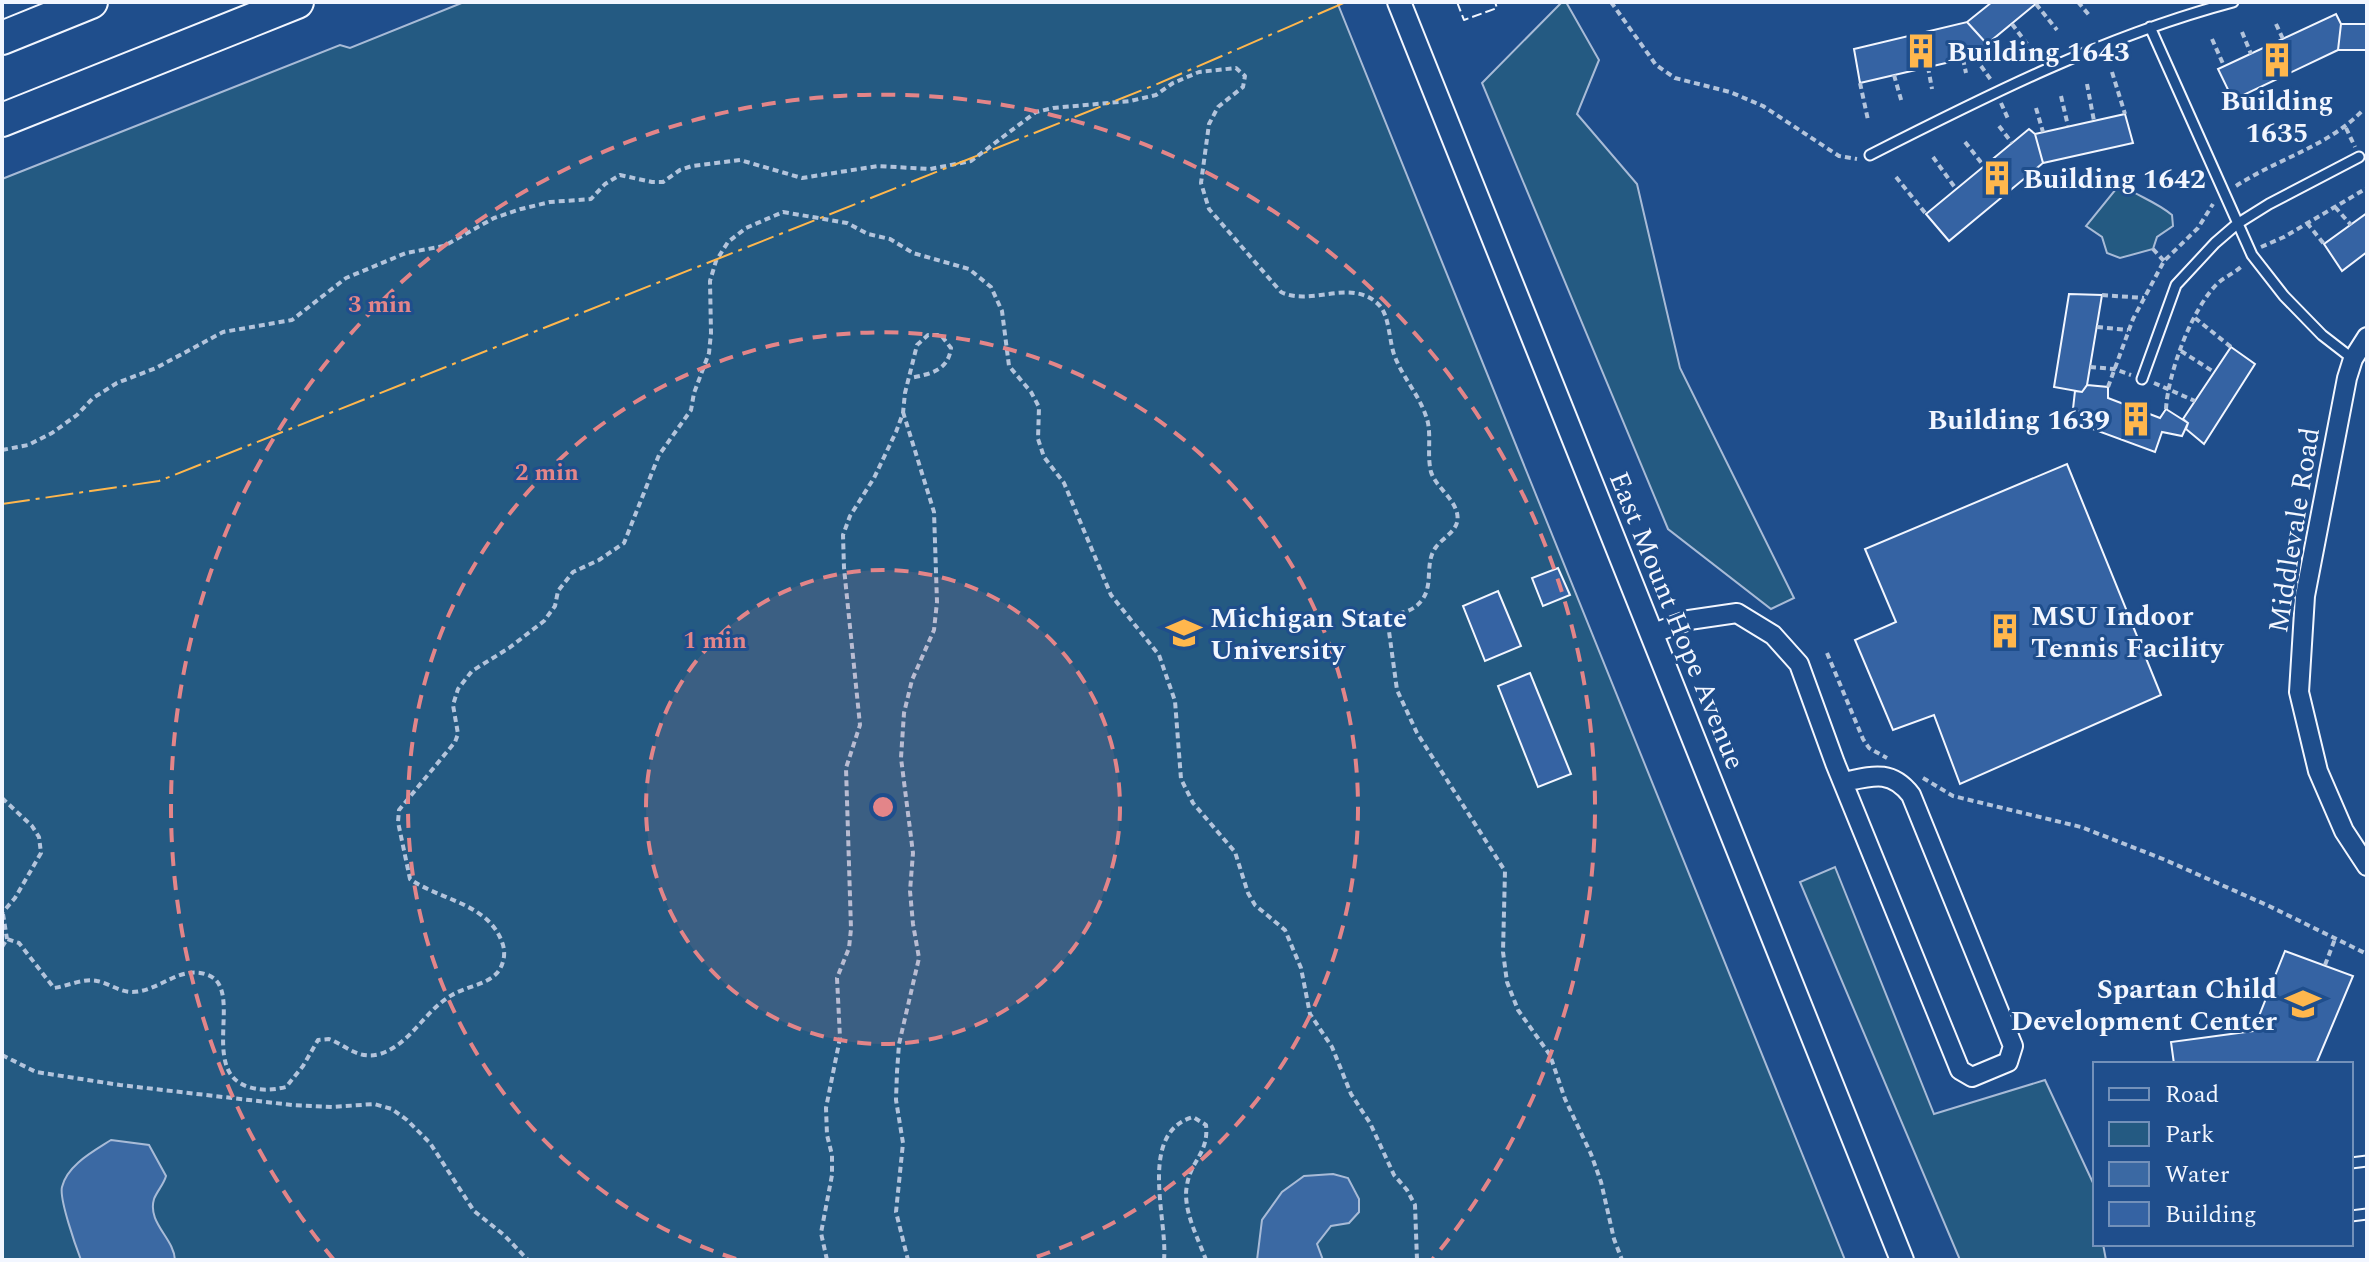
<svg xmlns="http://www.w3.org/2000/svg" width="2369" height="1262" viewBox="0 0 2369 1262" font-family="Spectral,serif">
	<style>
		.green { fill: #245a82; stroke: #a8bbd7; stroke-width: 2 }
		.water { fill: #3b69a3; stroke: #a8bbd7; stroke-width: 2 }
		.building { fill: #3563a3; stroke: #f2f6ff; stroke-width: 2 }
		.lines { fill: none; stroke-linecap: round; stroke-linejoin: round }
		.service-casing { stroke: #f2f6ff; stroke-width: 13 }
		.minor-casing { stroke: #f2f6ff; stroke-width: 22 }
		.tertiary-casing { stroke: #f2f6ff; stroke-width: 26 }
		.motorway-casing { stroke: #f2f6ff; stroke-width: 36 }
		.path { stroke: #b3c4dc; stroke-width: 4; stroke-dasharray: 6 4; stroke-linecap: butt }
		.service { stroke: #1f4e8c; stroke-width: 9 }
		.minor { stroke: #1f4e8c; stroke-width: 18 }
		.tertiary { stroke: #1f4e8c; stroke-width: 22 }
		.motorway { stroke: #1f4e8c; stroke-width: 32 }
		.fence { stroke: #f2f6ff; stroke-width: 2; stroke-dasharray: 10 4; stroke-linecap: butt }
		.power { stroke: #ffb74d; stroke-width: 2; stroke-dasharray: 28 6 4 6; stroke-linecap: butt }
		.ring { fill: none; stroke: #e38589; stroke-width: 4; stroke-dasharray: 14 10 }
		.labels { text-anchor: middle; stroke-width: 6; stroke-linejoin: round; paint-order: stroke }
		.poi-label { font-size: 28px; font-weight: bold; fill: #f2f6ff; stroke: #1f4e8c; text-anchor: start }
		.street-label { font-size: 28px; fill: #f2f6ff; stroke: #1f4e8c }
		.centre { fill: #e38589; stroke: #1f4e8c; stroke-width: 4 }
		.ring-label { font-size: 24px; text-anchor: middle; font-weight: bold; fill: #e38589; stroke: #1f4e8c; stroke-width: 6; stroke-linejoin: round; paint-order: stroke }
	</style>
	<rect width="100%" height="100%" fill="#1f4e8c"/>
	<path class="green" d="M464 2H1337L1845 1260H2V179L340 45 350 48Z
		M1562 2H1566L1599 60 1577 114 1637 184 1680 368 1794 598 1771 609 1668 529 1482 83Z
		M2120 184C2137 196 2157 202 2172 215L2173 226 2157 237 2153 249 2120 258 2107 253 2102 237 2086 226Z
		M1835 867 1934 1114 2045 1080 2094 1185 2095 1244H2103L2106 1260H1960L1800 882Z"/>
	<path class="water" d="M111 1140 149 1145 166 1176C164 1184 157 1191 154 1199 147 1223 174 1238 175 1260H81C76 1247 59 1199 62 1187 67 1165 94 1151 111 1140Z
		M1333 1174 1348 1178 1359 1199V1212L1349 1223 1331 1226 1317 1244 1323 1260H1257L1262 1220 1282 1192 1304 1176Z"/>
	<path class="building" d="M1992 2H2038L1987 44 1967 22Z
		M2336 14 2341 24 2338 50 2233 100 2218 69Z
		M1967 22 1987 44 1989 53 1860 83 1854 49Z
		M2341 24H2367V50H2338Z
		M2125 114 2133 143 2043 163 2035 134Z
		M2029 129 2035 134 2043 163 1949 241 1926 214Z
		M2367 213V252L2342 271 2324 244Z
		M2069 294 2102 295 2087 385 2082 392 2054 387Z
		M2231 347 2255 364 2204 444 2186 429 2188 423 2183 419Z
		M2087 385 2108 387V398L2160 418 2166 409 2188 423 2182 436 2162 432 2155 452 2087 427 2091 417 2073 409 2075 391 2082 392Z
		M2067 464 2161 695 1960 784 1934 715 1893 730 1855 640 1896 622 1865 549Z
		M1558 568 1570 595 1543 606 1532 578Z
		M1498 591 1521 646 1485 661 1463 606Z
		M1530 673 1571 774 1538 787 1498 686Z
		M2285 951 2353 976 2316 1064H2174L2171 1042 2253 1031Z"/>
	<g class="lines">
		<g class="service-casing">
			<path id="service" d="M2150 27 2252 255 2284 296 2322 335 2353 359
				M1870 155C1988 95 2105 36 2233 2
				M2142 379 2176 285 2215 243 2237 224 2269 204 2359 157
				M2351 1163 2367 1161
				M2351 1216 2367 1214"/>
		</g>
		<g class="minor-casing">
			<path id="minor" d="M2367 337 2353 359 2347 378 2305 596 2299 692 2318 771 2344 831 2367 866
				M1651 634 1689 620 1737 613 1773 635 1799 664 1835 763 1960 1070 1972 1077 2008 1062 2013 1046 1911 795C1891 769 1872 776 1844 782"/>
		</g>
		<g class="tertiary-casing">
			<path id="tertiary" d="M1399 2 1902 1260"/>
		</g>
		<g class="motorway-casing">
			<path id="motorway" d="M2 38 91 2
				M2 120 297 2"/>
		</g>
		<path class="path" d="M1611 2 1656 65 1675 78 1730 92 1763 106 1839 156 1857 159
			M2078 2 2089 15
			M2036 4 2057 30
			M2012 24 2027 44
			M2276 24 2283 39
			M2242 32 2251 54
			M2212 39 2224 66
			M1987 44 1999 57
			M1963 59 1966 73
			M1981 66 1991 80
			M1928 67 1932 89
			M2112 72 2125 114
			M1894 75 1902 103
			M1860 83 1868 120
			M2087 84 2094 121
			M2061 96 2068 126
			M2001 103 2009 121
			M2036 108 2043 132
			M1999 126 2012 143
			M2346 128 2355 147
			M1965 142 1984 166
			M1933 157 1956 189
			M1896 177 1926 214
			M2236 186C2277 159 2329 146 2363 110
			M2335 207 2351 225
			M2307 223 2324 244
			M2261 247 2284 237 2367 188
			M2153 249 2164 261
			M2102 295 2144 298
			M2195 318 2231 347
			M2097 327 2128 330
			M2181 351 2214 372
			M2090 367 2114 369 2131 375
			M2154 383 2195 401
			M2108 387 2133 319 2164 261 2198 228 2213 204
			M2166 409C2168 373 2192 308 2218 283 2226 276 2235 273 2243 265
			M903 412 934 512 937 602 934 630 912 680 904 713 901 758 913 853 910 891 913 924 919 958 899 1044 897 1072 896 1100 903 1143 896 1212 908 1260
			M2 450 28 445 52 433 77 415 93 398 117 383 156 368 223 332 292 320 346 278 406 253 444 246 494 218 521 209 550 202 591 199 605 184 620 175 652 182H663L680 170 692 166 740 160 802 178 878 166 930 169 971 161 1036 112 1053 108 1130 101 1156 95 1173 83 1199 72 1236 68 1245 76 1243 87 1218 107 1209 124 1201 183 1209 209 1281 292C1311 307 1352 277 1379 305 1390 316 1389 343 1395 357 1404 380 1422 398 1428 423 1431 439 1427 456 1431 472 1436 487 1453 497 1457 513 1461 530 1444 536 1436 547 1424 563 1434 584 1422 600 1415 609 1407 612 1396 614L1388 624 1397 690 1417 733 1505 871 1503 952 1507 982 1518 1010 1550 1055 1565 1099 1591 1154 1601 1182 1614 1239 1622 1260
			M1827 653 1863 739 1869 748 1887 758
			M1923 778 1953 796 2081 827 2163 859 2269 906 2367 954
			M2 798 32 826 39 837 41 853 15 898 2 913
			M3 914 7 939
			M2 947 7 939 19 943 54 988C68 986 83 978 97 981 108 983 120 992 132 992 159 992 180 964 208 975 245 989 198 1072 249 1087 262 1091 273 1090 286 1087L303 1066 318 1040 329 1039C347 1046 358 1060 380 1054 411 1044 425 1010 452 995 465 987 485 985 496 974 503 967 506 955 503 945 490 903 441 901 410 879L398 822 399 810 455 742 458 734 453 705 458 689 472 671 509 648 544 621 555 606 558 591 573 572 599 560 624 543 659 455 691 410 694 393 709 353 711 333 710 281 716 261 728 242 746 228 783 212 847 223 868 234 890 239 913 253 969 269 991 287 1002 311 1009 366 1031 392 1039 407 1038 439 1044 457 1064 483 1111 595 1159 655 1175 701 1181 779 1193 803 1235 852 1248 893 1255 905 1285 930 1301 968 1310 1014 1332 1047 1351 1094 1370 1123 1394 1175 1407 1190 1415 1205 1417 1260
			M2325 965 2335 939
			M2 1055 36 1072 120 1085 292 1105 333 1107 374 1104 392 1109 407 1120 430 1143 474 1211 504 1235 528 1260
			M827 1260 821 1233 832 1175V1155L827 1135 826 1108 840 1038 837 978 849 948 851 929 846 768 860 725 844 568 843 535 850 516 874 478 896 432 903 413 905 393 917 345 928 335H941L951 348C948 371 930 374 910 378
			M1164 1260C1168 1220 1137 1133 1193 1117L1206 1125C1209 1153 1191 1160 1187 1185 1182 1209 1198 1238 1206 1260"/>
		<use href="#service" class="service"/>
		<use href="#minor" class="minor"/>
		<use href="#tertiary" class="tertiary"/>
		<use href="#motorway" class="motorway"/>
		<path class="fence" d="M1457 2 1464 20 1497 8 1495 2"/>
		<path class="power" d="M1476 2V3
			M2 504 159 481 1155 85 1346 2"/>
	</g>
	<circle cx="883" cy="807" r="237" fill="#e38589" fill-opacity=".12"/>
	<g class="ring">
		<circle cx="883" cy="807" r="237"/>
		<path d="M736 1259A475 475 0 1 1 1030 1259"/>
		<path d="M334 1260A712 712 0 1 1 1432 1260"/>
	</g>
	<defs>
		<g id="building-bare" transform="scale(2.76)"><path d="M-4-6H4V6H1V3H-1V6H-4ZM-2.5-4.3h1.7v1.8h-1.7ZM.8-4.3h1.7v1.8H.8ZM-2.5-1h1.7V.8h-1.7ZM.8-1h1.7V.8H.8Z" fill="#ffb74d" stroke="#1f4e8c" stroke-width="2.5" paint-order="stroke"/></g>
		<g id="university-bare" transform="scale(2.76)"><path d="M0-5L7-2L0 1L-7-2ZM-4 1L0 2.5L4 1V4Q0 6-4 4Z" fill="#ffb74d" stroke="#1f4e8c" stroke-width="2.5" paint-order="stroke"/></g>
		<g id="school-bare" transform="scale(2.76)"><path d="M0-5L7-2L0 1L-7-2ZM-4 1L0 2.5L4 1V4Q0 6-4 4Z" fill="#ffb74d" stroke="#1f4e8c" stroke-width="2.5" paint-order="stroke"/></g>
	</defs>
	<g fill-rule="evenodd">
		<use href="#building-bare" x="1921" y="51"/>
		<use href="#building-bare" x="2277" y="60"/>
		<use href="#building-bare" x="1997" y="178"/>
		<use href="#building-bare" x="2136" y="419"/>
		<use href="#building-bare" x="2005" y="631"/>
		<use href="#university-bare" x="1184" y="633"/>
		<use href="#school-bare" x="2303" y="1004"/>
	</g>
	<g class="labels">
		<g class="poi-label">
			<text x="1947" y="61">Building 1643</text>
			<text x="2277" y="110" text-anchor="middle">Building<tspan x="2277" dy="32">1635</tspan></text>
			<text x="2023" y="188">Building 1642</text>
			<text x="2110" y="429" text-anchor="end">Building 1639</text>
			<text x="2031" y="625">MSU Indoor<tspan x="2031" dy="32">Tennis Facility</tspan></text>
			<text x="1210" y="627">Michigan State<tspan x="1210" dy="32">University</tspan></text>
			<text x="2277" y="998" text-anchor="end">Spartan Child<tspan x="2277" dy="32">Development Center</tspan></text>
		</g>
		<g class="street-label">
			<text transform="translate(2293 530) rotate(-81)" y="10">Middlevale Road</text>
			<text transform="translate(1678 620) rotate(68)" y="10">East Mount Hope Avenue</text>
		</g>
	</g>
	<circle cx="883" cy="807" r="12" class="centre"/>
	<g class="ring-label">
		<text x="380" y="312">3 min</text>
		<text x="547" y="480">2 min</text>
		<text x="715" y="648">1 min</text>
	</g>
	<rect width="2369" height="1262" fill="none" stroke="#f2f6ff" stroke-width="8"/>
	<rect x="2093" y="1062" width="260" height="184" fill="#1f4e8c" stroke="#7391ba" stroke-width="2"/>
	<rect x="2109" y="1088" width="40" height="12" fill="#1f4e8c" stroke="#7391ba" stroke-width="2"/>
	<text x="2165" y="1102" font-size="24" fill="#f2f6ff">Road</text>
	<rect x="2109" y="1122" width="40" height="24" fill="#245a82" stroke="#7391ba" stroke-width="2"/>
	<text x="2165" y="1142" font-size="24" fill="#f2f6ff">Park</text>
	<rect x="2109" y="1162" width="40" height="24" fill="#3b69a3" stroke="#7391ba" stroke-width="2"/>
	<text x="2165" y="1182" font-size="24" fill="#f2f6ff">Water</text>
	<rect x="2109" y="1202" width="40" height="24" fill="#3563a3" stroke="#7391ba" stroke-width="2"/>
	<text x="2165" y="1222" font-size="24" fill="#f2f6ff">Building</text>
</svg>
